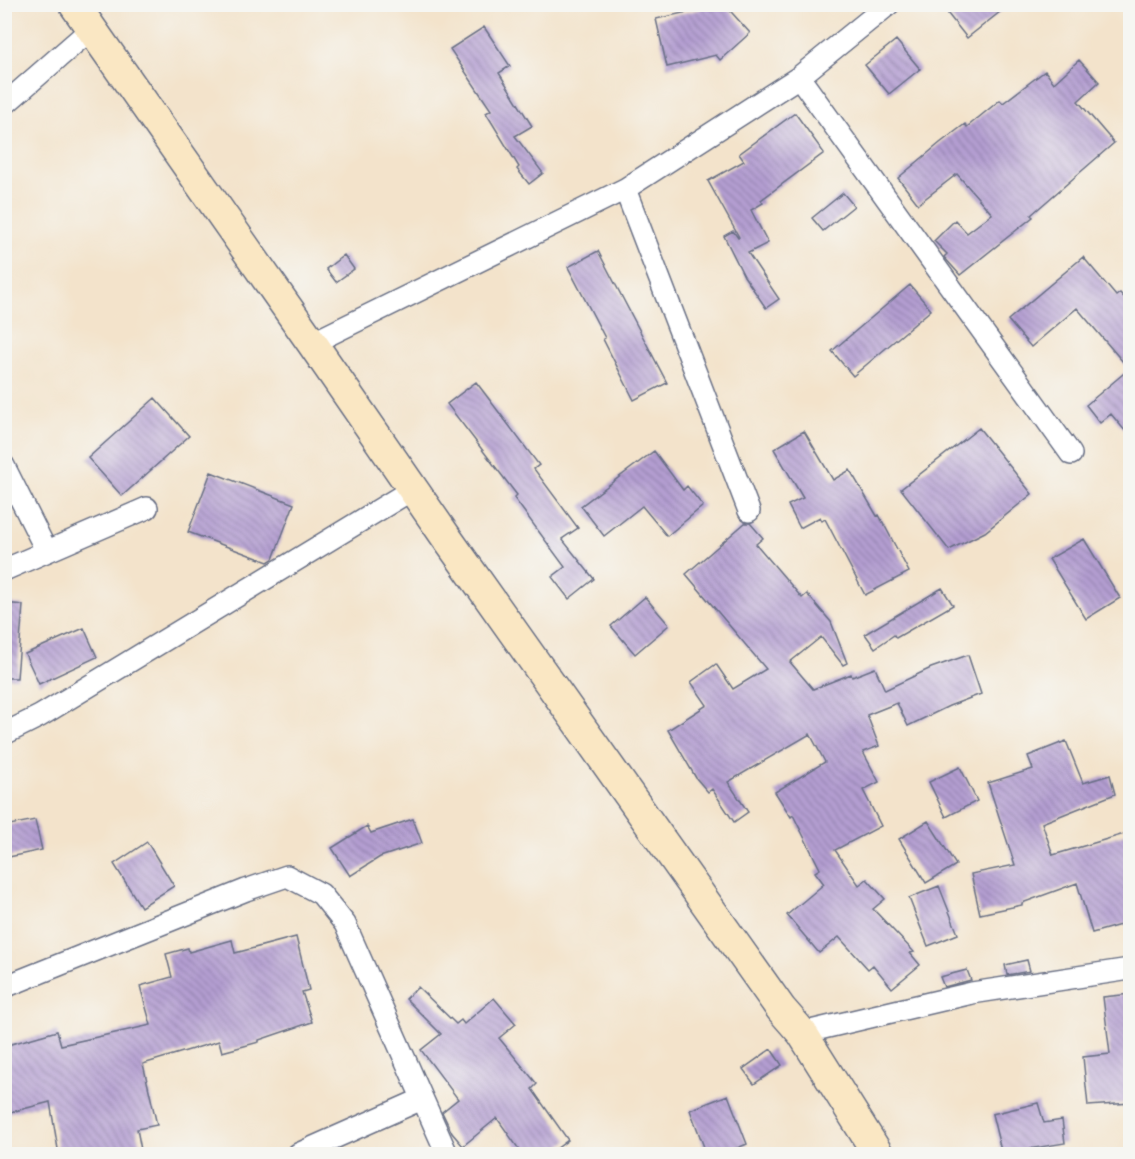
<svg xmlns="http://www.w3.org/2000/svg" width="1135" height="1159" viewBox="0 0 1135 1159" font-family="'IM FELL Great Primer',serif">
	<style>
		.building { fill: url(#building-back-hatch) }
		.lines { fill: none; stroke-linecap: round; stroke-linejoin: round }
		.street-casing { stroke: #676e84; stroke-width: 24 }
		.secondary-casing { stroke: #676e84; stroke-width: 33 }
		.street { stroke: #fff; stroke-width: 21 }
		.secondary { stroke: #fae7c3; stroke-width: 30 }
	</style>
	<defs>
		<pattern id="building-back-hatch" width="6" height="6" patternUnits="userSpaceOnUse" patternTransform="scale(1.5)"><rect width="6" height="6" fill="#b49ed1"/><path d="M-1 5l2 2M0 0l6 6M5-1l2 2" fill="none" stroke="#9281ad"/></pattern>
	</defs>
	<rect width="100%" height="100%" fill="#f6f6f2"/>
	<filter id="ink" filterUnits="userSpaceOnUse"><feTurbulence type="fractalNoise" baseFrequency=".0167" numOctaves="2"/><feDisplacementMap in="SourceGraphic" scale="12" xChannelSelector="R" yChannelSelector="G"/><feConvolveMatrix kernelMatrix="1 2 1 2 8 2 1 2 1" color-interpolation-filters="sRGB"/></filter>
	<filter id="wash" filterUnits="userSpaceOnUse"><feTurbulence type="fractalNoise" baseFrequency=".008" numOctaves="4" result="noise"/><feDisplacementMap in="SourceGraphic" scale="24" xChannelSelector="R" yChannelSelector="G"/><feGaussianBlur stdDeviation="1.35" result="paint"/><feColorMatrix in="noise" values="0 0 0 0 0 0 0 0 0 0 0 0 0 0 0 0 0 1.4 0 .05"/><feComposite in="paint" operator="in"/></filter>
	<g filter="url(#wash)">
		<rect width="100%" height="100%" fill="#f3e3cb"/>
		<g id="blocks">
			<path class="building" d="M700 4H724L750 33 720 60 716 55 667 67 656 19 701 9Z
				M959 4H1010L967 38 948 14Z
				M484 27 510 66 499 73 532 126 515 136 543 173 529 184 517 169 519 167 486 113 491 110 450 49Z
				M896 40 920 69 889 94 865 65Z
				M1079 60 1099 82 1078 101 1114 143 1031 215 1033 217 960 275 944 257 947 254 934 241 955 220 967 233 992 214 957 174 918 204 898 178 940 143 965 124 967 127 1000 100 1003 103 1045 71 1054 83Z
				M795 113 824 153 761 200 763 203 751 210 768 243 748 253 779 299 766 308 744 276 724 236 733 231 738 238 739 237 708 181 744 161 739 154Z
				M843 193 854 206 823 231 812 218Z
				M598 251 667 383 634 400 603 339 605 338 568 267Z
				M344 255 354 269 336 282 326 269Z
				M1083 257 1116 296 1120 293 1131 305V438L1111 414 1100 423 1086 405 1129 369 1077 308 1031 347 1008 320Z
				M910 285 931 310 853 376 832 351Z
				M476 382 539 465 534 469 578 528 562 539 594 579 569 599 552 577 565 567 514 498 517 495 447 404Z
				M155 398 189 436 122 496 88 458Z
				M979 428 1032 494 985 532 949 550 901 489Z
				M804 431 833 480 850 470 877 516 879 515 909 572 865 595 825 519 822 521 820 517 800 528 788 505 803 498 774 449Z
				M654 451 683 490 687 486 703 506 667 536 642 506 604 536 581 506Z
				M211 472 294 504 273 559 268 562 188 532Z
				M745 523H750L763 538 756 544 802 598 807 594 831 622 847 663 843 665 821 637 790 662 813 689 851 674 852 677 875 668 885 690 931 668 968 655 981 694 949 706 908 726 897 703 867 715 879 746 863 752 879 782 863 790 881 826 835 850 859 885 867 879 885 899 873 909 914 952 910 953 920 965 892 988 873 965 868 969 839 937 819 953 787 915 824 884 815 872 820 869 793 815 791 817 775 792 825 762 810 734 728 782 748 812 734 822 712 789 708 792 696 778 668 730 707 705 691 682 716 664 733 689 766 669 686 574Z
				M1084 539 1120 598 1086 619 1049 559Z
				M942 588 953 605 896 638 894 635 875 648 865 634Z
				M645 597 669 625 635 654 611 626Z
				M4 603 23 605 17 678H4Z
				M84 628 97 657 39 684 25 654Z
				M1066 741 1083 783 1110 775 1115 794 1042 823 1053 855 1131 832V922L1092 933 1077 883 1022 903V905L980 914 971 874 1015 865 988 783 1033 769 1028 756Z
				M960 767 977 801 946 817 929 782Z
				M413 819 422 843 380 857 350 876 332 848 367 826 371 833Z
				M35 820 42 850 4 858V826Z
				M928 821 956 865 926 883 899 839Z
				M147 842 174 886 141 907 114 864Z
				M939 886 958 934 928 946 909 898Z
				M296 937 309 990 302 992 312 1022 259 1040V1042L222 1052 219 1041 143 1064 157 1125 137 1129 142 1155H59L50 1102 4 1114V1046L57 1031 61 1045 151 1025 140 986 172 977 166 954 188 948 189 952 232 940 235 953Z
				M1027 960 1030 971 1007 975 1005 965Z
				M967 970 971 980 944 987 940 977Z
				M418 987 456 1024 461 1020 464 1024 494 998 516 1024 499 1038 537 1084 532 1089 568 1140 548 1155H523L497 1118 463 1146 452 1133 442 1112 458 1099 421 1050 441 1034 406 999Z
				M1131 994V1103L1088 1106 1083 1057 1110 1054 1103 997Z
				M771 1049 782 1065 754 1084 743 1069Z
				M728 1095 747 1144 720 1155H707L690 1110Z
				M1038 1103 1044 1123 1062 1120 1065 1143 1028 1149 1029 1155H1002L992 1114Z"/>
		</g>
	</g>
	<g filter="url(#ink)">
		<use href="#blocks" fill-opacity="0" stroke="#676e84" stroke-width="1.5"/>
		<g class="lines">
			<g class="street-casing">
				<path id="street" d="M799 77 1071 454
					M4 105 91 29
					M625 189 749 511
					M312 343 625 189 799 77 889 4
					M4 466 46 550
					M4 570 147 508
					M4 734 40 716 413 489
					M4 987 246 890 287 876 321 894 345 924 447 1154
					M802 1033 972 993 1130 969
					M298 1154 422 1099"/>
			</g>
			<g class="secondary-casing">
				<path id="secondary" d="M74 4 312 343 446 537 781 1009 802 1033 878 1154"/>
			</g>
			<use href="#street" class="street"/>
			<use href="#secondary" class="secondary"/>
		</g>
	</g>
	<rect width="1135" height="1159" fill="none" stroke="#f6f6f2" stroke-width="24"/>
</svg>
